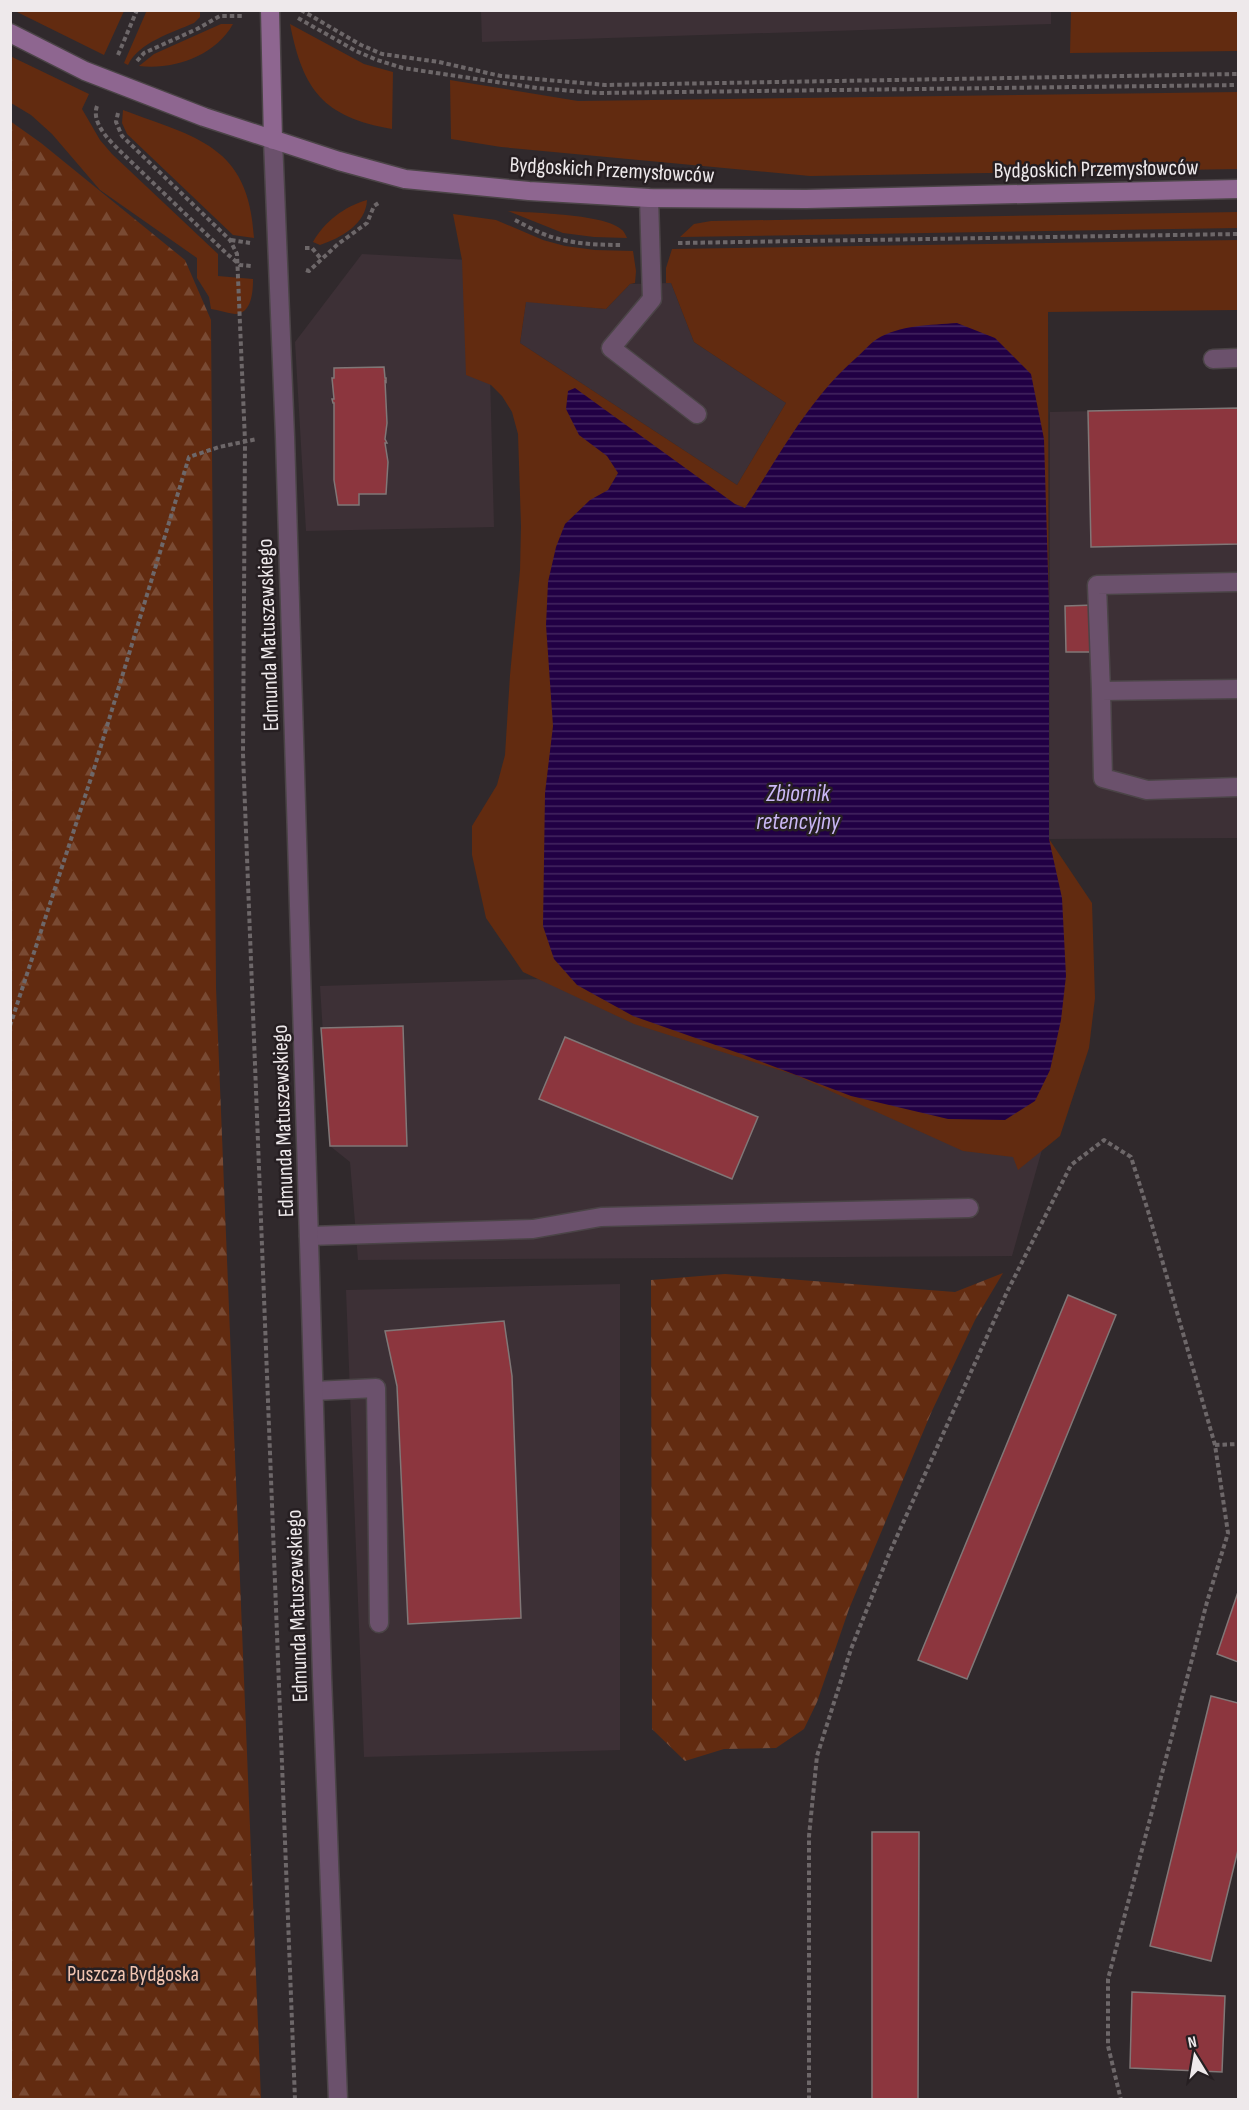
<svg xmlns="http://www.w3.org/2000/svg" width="1249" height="2110" viewBox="0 0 1249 2110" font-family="'Sofia Sans Condensed',sans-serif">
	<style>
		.built { fill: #3d3036 }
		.grass { fill: #622b10 }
		.forest { fill: url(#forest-firs) }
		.water { fill: url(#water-rules) }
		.building { fill: #8c363e; stroke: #807777; stroke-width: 1.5 }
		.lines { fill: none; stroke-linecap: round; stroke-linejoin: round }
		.lane-casing { stroke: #4b4447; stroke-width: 21 }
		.street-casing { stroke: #4b4447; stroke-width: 21 }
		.secondary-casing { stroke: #4b4447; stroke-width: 21 }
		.path { stroke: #6d6769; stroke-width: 4; stroke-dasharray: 4.5 3; stroke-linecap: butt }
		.lane { stroke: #6b516c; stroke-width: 18 }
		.street { stroke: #6b516c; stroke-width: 18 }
		.secondary { stroke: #8e6690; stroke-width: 18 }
		.labels { text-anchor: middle; stroke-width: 5; stroke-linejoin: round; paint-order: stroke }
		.street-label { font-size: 22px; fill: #eee9eb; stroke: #261f22 }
		.park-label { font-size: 22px; fill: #f1c4b1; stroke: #261f22 }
		.water-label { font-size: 24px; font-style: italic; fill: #cbb8f6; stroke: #261f22 }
	</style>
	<defs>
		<pattern id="forest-firs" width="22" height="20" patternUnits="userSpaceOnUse" patternTransform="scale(1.5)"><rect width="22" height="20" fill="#622b10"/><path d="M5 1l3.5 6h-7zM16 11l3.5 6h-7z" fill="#794a33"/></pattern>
		<pattern id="water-rules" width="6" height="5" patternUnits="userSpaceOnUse" patternTransform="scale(1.5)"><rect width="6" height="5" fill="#210044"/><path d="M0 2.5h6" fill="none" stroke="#42255f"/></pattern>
	</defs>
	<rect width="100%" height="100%" fill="#30292c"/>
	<path class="built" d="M481 11 1051 10V24L482 42Z
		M362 254 487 261 494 527 306 531 295 342Z
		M671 283 694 342 786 403 737 485 520 343 526 301 606 309 630 284Z
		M1238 408V838L1049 839 1050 412Z
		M538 979 973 1141 1047 1132 1012 1256 358 1260 350 1162 330 1146 320 986Z
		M620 1284V1750L364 1757 346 1290Z"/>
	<path class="grass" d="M147 10 200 11V17L194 23C172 33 139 42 128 65L124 63Z
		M15 11H124L104 55Z
		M1071 11H1238V51L1070 53Z
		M221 24H233C215 56 174 70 139 66L154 54Z
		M290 24 364 64 393 72 392 129C323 117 303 90 290 24Z
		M10 56 89 94 82 109 100 140 112 154 218 254V276L253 279C253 291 252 314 235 314 227 313 218 310 211 309L209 297 197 278V258L100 190 52 134 31 115 11 103Z
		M450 80 578 101 1238 92V169L810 176 501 147 451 139Z
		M123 110C197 138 249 145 254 238L233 235 127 134 122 123Z
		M367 200C366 224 341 238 320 245L313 242C324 222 345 206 367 200Z
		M508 211C532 213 607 214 622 230 624 231 626 236 627 238L594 237 563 233Z
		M1238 212V228L680 237 694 224 711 221Z
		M453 214 496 220 543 240 565 246 595 250 633 251 636 271 635 283 630 284 606 309 526 302 520 343 737 485 786 403 694 342 671 283H666V268L672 249 1238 240V310L1048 312 1049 839 1092 903 1095 998 1089 1048 1060 1136 1018 1170 1013 1157 963 1151 795 1075 634 1024 523 972 486 918 472 855V826L497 785 505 755 510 675 520 570 521 526 518 434 512 412 502 396 491 385 466 375 462 260Z"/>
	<path class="forest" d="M10 121 41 143 185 260 211 320 216 988 261 2099H11Z
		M1003 1273 975 1320 931 1413 849 1609 817 1702 804 1729 776 1748 724 1749 685 1761 652 1729 651 1280 725 1274 955 1292Z"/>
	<path class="water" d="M957 323 995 338 1031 374 1044 439 1049 605V839L1062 898 1066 976 1061 1020 1050 1070 1035 1101 1005 1120 948 1119 851 1096 744 1055 633 1016 577 985 554 959 543 926 545 793 553 726 546 625 548 582 556 547 565 524 590 500 608 490 618 473 607 456 579 435 566 409 568 391 575 388 735 504 745 508C780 455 808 400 856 358 863 352 869 344 877 339 899 325 931 325 957 323Z"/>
	<path class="building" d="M384 367 385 378H386V382L385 381 387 423 385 439 387 443H385L388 462 386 494H359V505H338L334 480V403H333L332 399H334L332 378H334V368Z
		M1238 408V544L1091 547 1088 411Z
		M1094 605V652H1066L1065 606Z
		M403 1026 407 1146H330L321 1028Z
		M565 1037 758 1117 732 1179 539 1099Z
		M1068 1295 1116 1315 967 1679 918 1660Z
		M504 1321 512 1376 521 1618 408 1624 397 1386 385 1331Z
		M1238 1592V1662L1217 1654Z
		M1211 1696 1238 1703V1850L1211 1961 1150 1946Z
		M872 1832H919L918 2100H872Z
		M1132 1992 1225 1996 1222 2072 1130 2068Z"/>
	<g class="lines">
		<g class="lane-casing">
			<path id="lane" d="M649 198 652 299 611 348 697 414
				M1213 359 1238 358
				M1238 689 1101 691 1103 778 1147 790 1238 787
				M1101 691 1097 585 1238 582
				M309 1236 533 1229 601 1217 969 1208
				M314 1391 376 1388 379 1623"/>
		</g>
		<g class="street-casing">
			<path id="street" d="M273 140 285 437 322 1676 338 2100"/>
		</g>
		<g class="secondary-casing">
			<path id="secondary" d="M270 10 273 140
				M10 33 85 71 204 117 339 161 405 179 529 191 649 198 806 199 1238 189"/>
		</g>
		<path class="path" d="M301 10 361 45 382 54 439 62 501 76 605 85 1238 74
			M298 18 356 51 377 60 403 68 537 88 598 93 1238 85
			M118 55 137 10
			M137 61 144 53 197 29 220 16H243
			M97 106C91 123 109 140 120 151L226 253 240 265 251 266
			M118 113 116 122 122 136 230 240 237 254 245 441 243 754 295 2100
			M515 220C525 225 535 231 546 235 570 244 598 245 623 245
			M231 240 250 243
			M678 243 1238 234
			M305 248H312L322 260
			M306 270 309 271 338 244 367 223 374 206 380 202
			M10 1026 93 772 189 457 219 447 257 439
			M1215 1445 1238 1444
			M809 2100V1836L817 1756 851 1649 889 1554 1007 1292 1071 1165 1104 1140 1131 1157 1148 1211 1215 1445 1228 1533 1207 1602 1108 1979V2046L1121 2100"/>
		<use href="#lane" class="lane"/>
		<use href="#street" class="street"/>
		<use href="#secondary" class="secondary"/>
	</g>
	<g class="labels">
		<g class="street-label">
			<text transform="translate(1096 168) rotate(-1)" y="8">Bydgoskich Przemysłowców</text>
			<text transform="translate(612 169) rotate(3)" y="8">Bydgoskich Przemysłowców</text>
			<text transform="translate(267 635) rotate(-92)" y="8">Edmunda Matuszewskiego</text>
			<text transform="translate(282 1121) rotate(-92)" y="8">Edmunda Matuszewskiego</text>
			<text transform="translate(296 1606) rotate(-92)" y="8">Edmunda Matuszewskiego</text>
		</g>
		<g class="park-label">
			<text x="133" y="1981">Puszcza Bydgoska</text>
		</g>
		<g class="water-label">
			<text x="798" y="801">Zbiornik<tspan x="798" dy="28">retencyjny</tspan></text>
		</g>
	</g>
	<rect width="1249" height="2110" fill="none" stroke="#eee9eb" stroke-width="24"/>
	<g transform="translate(1195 2056) rotate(349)" stroke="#261f22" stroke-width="4.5" paint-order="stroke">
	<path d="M0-4.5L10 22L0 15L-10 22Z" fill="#eee9eb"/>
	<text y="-9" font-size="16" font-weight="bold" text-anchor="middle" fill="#eee9eb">N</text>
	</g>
</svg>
